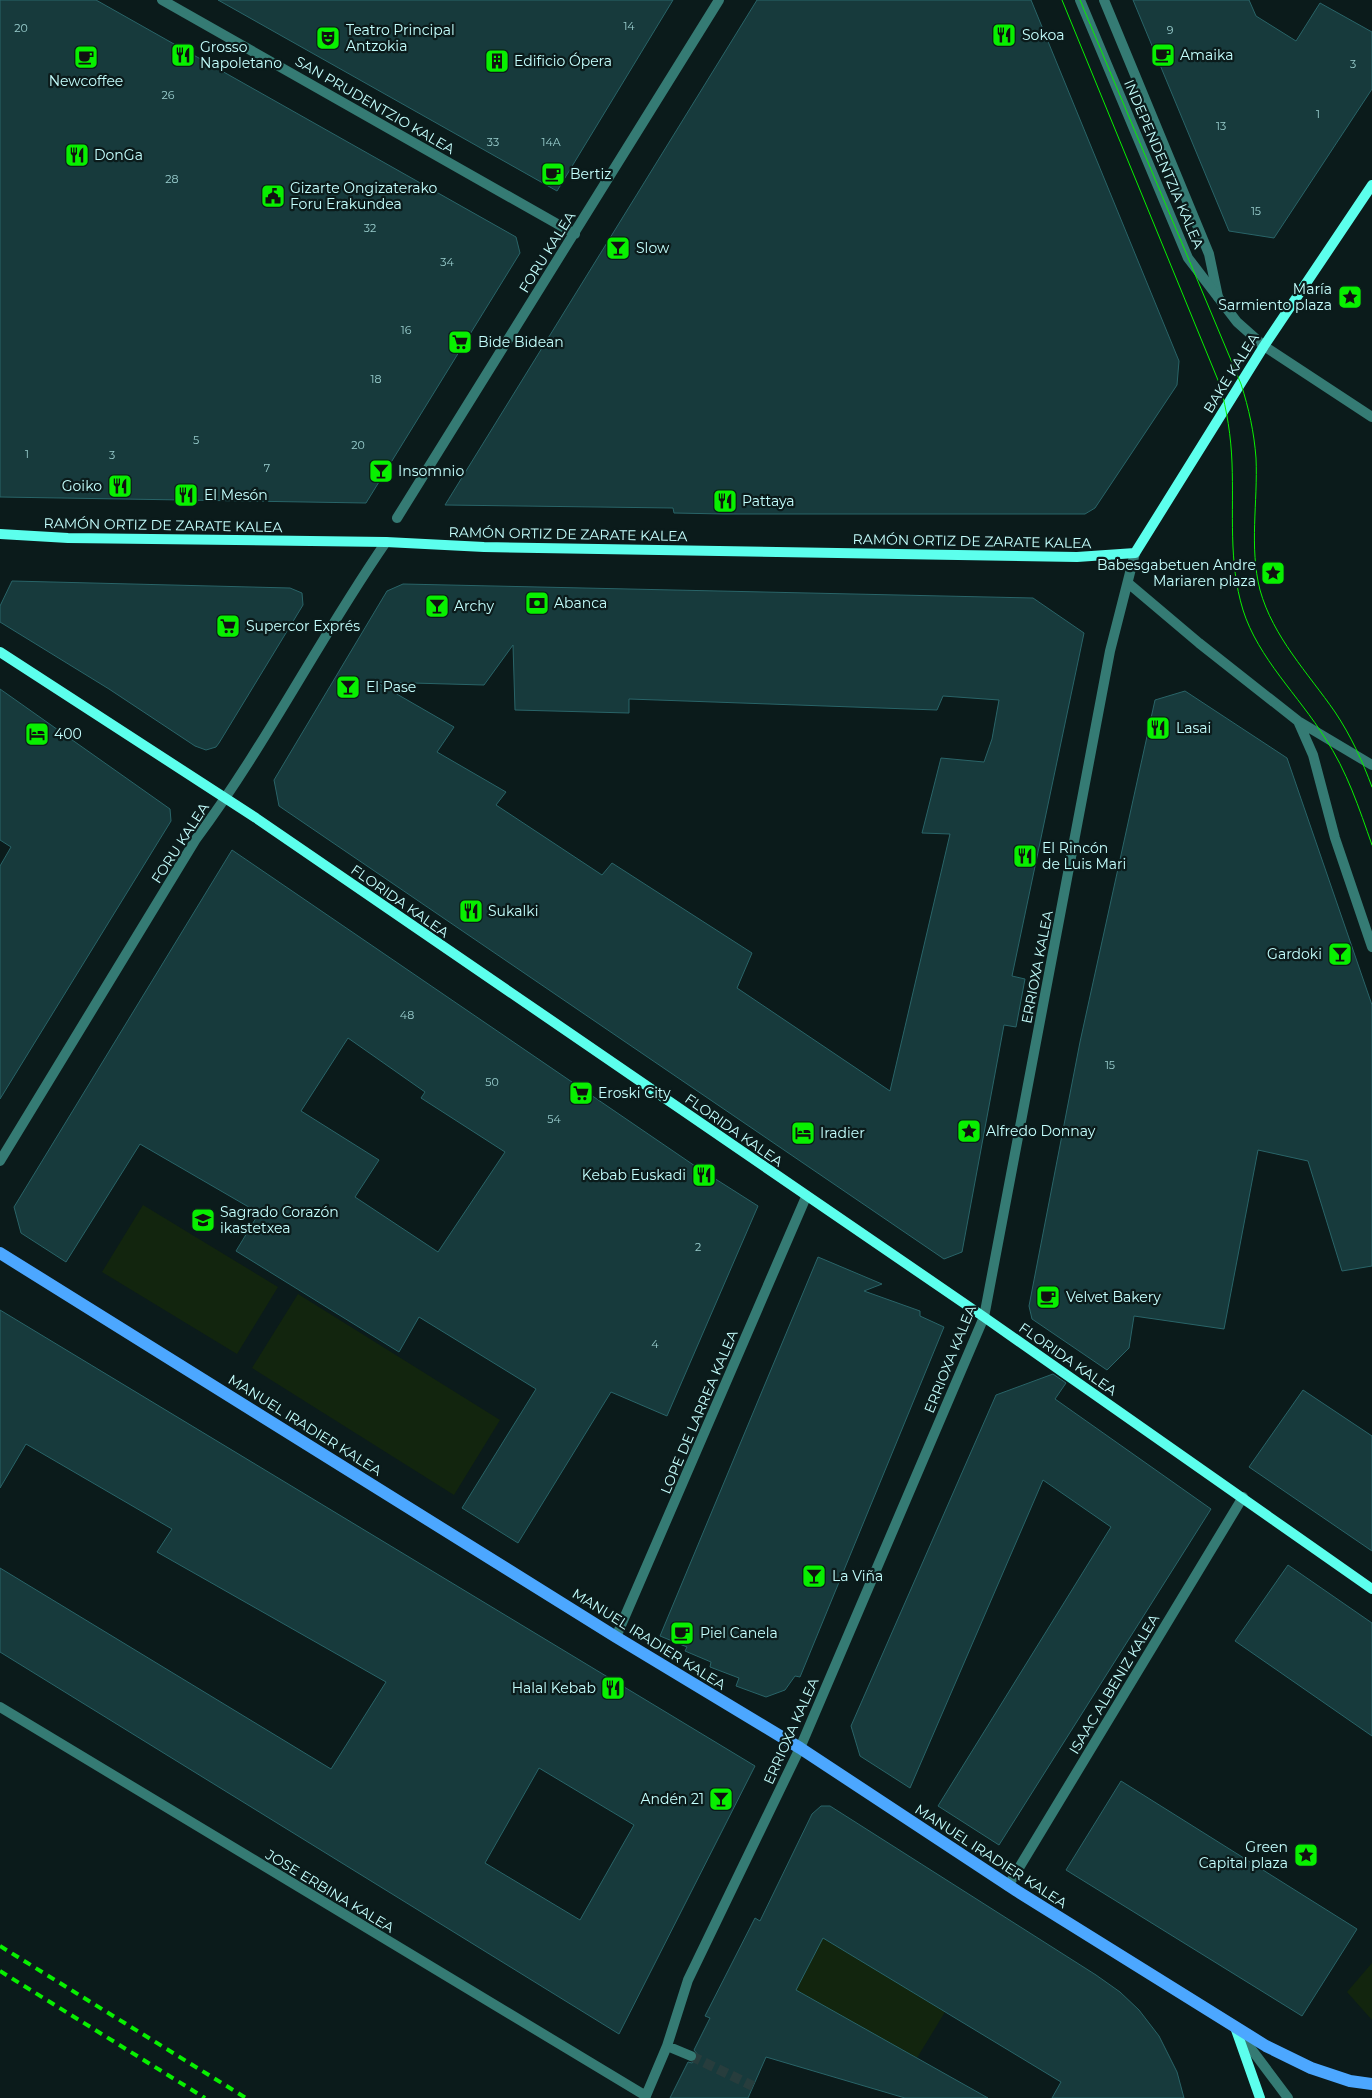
<svg xmlns="http://www.w3.org/2000/svg" width="1372" height="2098" viewBox="0 0 1372 2098" font-family="Montserrat,sans-serif">
	<style>
		.green { fill: #12250e }
		.building { fill: #173a3c; stroke: #296468; fill-rule: evenodd }
		.lines { fill: none; stroke-linecap: round; stroke-linejoin: round }
		.street-tunnel { stroke: #273d3d; stroke-width: 10; stroke-dasharray: 10 5; stroke-linecap: butt }
		.lane { stroke: #357b74; stroke-width: 10 }
		.street { stroke: #357b74; stroke-width: 10 }
		.secondary { stroke: #5cffed; stroke-width: 10 }
		.primary { stroke: #4ca7ff; stroke-width: 12 }
		.tram { stroke: #08f000; stroke-width: 1 }
		.rail { stroke: #08f000; stroke-width: 4; stroke-dasharray: 8 6; stroke-linecap: butt }
		.labels { text-anchor: middle; stroke-width: 4.5; stroke-linejoin: round; paint-order: stroke }
		.number-label { font-size: 11px; fill: #9acece }
		.poi-label { font-size: 14px; fill: #c5fffe; stroke: #0b1b1b; text-anchor: start }
		.street-label { font-size: 14px; fill: #c5fffe; stroke: #0b1b1b }
	</style>
	<rect width="100%" height="100%" fill="#0b1b1b"/>
	<path class="green" d="M143 1205 278 1287 237 1354 102 1272Z
		M298 1294 500 1420 454 1495 252 1368Z
		M823 1938 945 2012 917 2058 796 1990Z
		M1372 1963V2020L1347 1992Z"/>
	<path class="building" d="M0 0H96L516 237 520 253 366 503 0 497Z
		M218 0H673L557 191Z
		M757 0H1031L1179 361 1177 385 1095 508 1085 514H724L674 513 673 508 445 505Z
		M1133 0H1249L1256 16 1296 41 1320 3 1372 32V89L1274 238 1229 231Z
		M12 581 290 588 302 593 303 605 219 743 216 747 206 750 195 746 109 689 0 622V606Z
		M403 584 1033 598 1084 633 1012 976 1025 979 1016 1027 1004 1025 962 1252 944 1259 279 806 274 780 387 591ZM513 645 515 710 629 713V699L937 710 943 696 999 700 992 739 984 762 941 758 922 833 950 834 890 1091 737 988 752 953 612 863 602 875 496 805 506 792 437 752 454 727 376 682 484 685Z
		M0 689 170 809 171 821 0 1099V866L11 847 0 840Z
		M1185 691 1287 758 1372 1005V1266L1342 1271 1308 1161 1258 1150 1224 1329 1134 1316 1129 1348 1107 1370 1032 1319 1029 1306 1080 1042 1155 700Z
		M232 850 695 1166 758 1206 667 1416 611 1392 518 1543 462 1508 536 1389 419 1317 399 1352 236 1251 259 1213 140 1144 66 1262 21 1233 14 1207ZM348 1038 425 1092 421 1098 505 1152 438 1252 355 1197 379 1160 301 1111Z
		M818 1257 882 1284 864 1291 920 1311V1316L944 1327 800 1677 795 1676 785 1690 766 1697 736 1686 739 1678 710 1667 711 1662 685 1651 687 1647 660 1636Z
		M0 1310 755 1766 619 2034 0 1652V1568L331 1769 386 1682 157 1552 172 1529 26 1444 0 1488ZM539 1768 634 1825 580 1920 485 1863Z
		M1053 1374 1066 1383 1055 1399 1211 1509 999 1845 938 1806 1111 1527 1043 1480 910 1788 860 1756 851 1726 996 1395Z
		M1303 1390 1372 1436V1551L1249 1467Z
		M1288 1565 1372 1623V1736L1235 1641Z
		M1121 1781 1357 1929 1302 2016 1066 1870Z
		M821 1806H830L1096 1975 1120 1992 1139 2010 1159 2036 1177 2072 1184 2098H1052L1061 2082 823 1938 796 1990 988 2098H905L766 2057 748 2098H670L688 2062 692 2063 697 2059 698 2055 694 2050 710 2018 705 2016 755 1918 760 1921 812 1814Z"/>
	<g class="lines">
		<path class="street-tunnel" d="M691 2056 753 2086"/>
		<path class="lane" d="M1104 0 1209 254 1218 297
			M1237 2030 1288 2098"/>
		<path class="street" d="M162 0 575 234
			M1080 0 1188 258 1237 322 1264 346 1372 417
			M397 518 719 0
			M1128 583 1199 643 1298 721 1372 765
			M1298 721 1313 755 1335 838 1372 947
			M0 1161 196 839C266 745 319 639 386 542
			M616 1637 806 1197
			M0 1707 646 2096
			M1008 1886 1243 1497
			M667 2046 691 2056
			M645 2098 667 2046 688 1980 800 1748 984 1317 1110 651 1135 553"/>
		<path class="secondary" d="M0 534 68 538 386 542 484 547 1077 557 1135 553 1264 346 1372 185
			M0 652 256 818 984 1317 1372 1589
			M1235 2027 1260 2098"/>
		<path class="primary" d="M0 1253 616 1637 800 1748 1017 1891 1266 2046 1311 2068 1350 2081 1372 2084"/>
		<path class="tram" d="M1062 0 1220 385C1227 411 1231 436 1232 463 1234 513 1228 561 1243 610 1258 658 1299 696 1325 738 1347 771 1359 808 1372 845
			M1080 0 1241 384C1249 409 1254 432 1256 458 1258 502 1249 547 1260 590 1273 637 1308 673 1335 712 1351 736 1362 760 1372 787"/>
		<path class="rail" d="M0 1946 246 2098
			M0 1971 205 2098"/>
	</g>
	<defs>
		<g id="restaurant-square" transform="scale(1.25)"><rect x="-9" y="-9" width="18" height="18" rx="4" fill="#08f000" stroke="#0b1b1b"/><path d="M-5-6h1v4h1v-4h1v4h1v-4h1v5L-1.5 .5V6h-2V.5L-5-1ZM5-6V6H3V1.5H1.5Q1.5-4 5-6Z" fill="#111"/></g>
		<g id="theatre-square" transform="scale(1.25)"><rect x="-9" y="-9" width="18" height="18" rx="4" fill="#08f000" stroke="#0b1b1b"/><path d="M-5-5.5Q0-4 5-5.5V0Q5 5 0 6Q-5 5-5 0ZM-3.3-2.5H-1v1.5H-3.3ZM1-2.5H3.3v1.5H1ZM-2.8 1Q0 5.5 2.8 1Z" fill="#111"/></g>
		<g id="cafe-square" transform="scale(1.25)"><rect x="-9" y="-9" width="18" height="18" rx="4" fill="#08f000" stroke="#0b1b1b"/><path d="M-5.5-4.5H6V0H3Q3 3.5 0 3.5H-2.5Q-5.5 3.5-5.5 0ZM3-3.2v2h1.7v-2ZM-6 4.5H4V6H-6Z" fill="#111"/></g>
		<g id="building-square" transform="scale(1.25)"><rect x="-9" y="-9" width="18" height="18" rx="4" fill="#08f000" stroke="#0b1b1b"/><path d="M-4-6H4V6H1V3H-1V6H-4ZM-2.5-4.3h1.7v1.8h-1.7ZM.8-4.3h1.7v1.8H.8ZM-2.5-1h1.7V.8h-1.7ZM.8-1h1.7V.8H.8Z" fill="#111"/></g>
		<g id="civic-square" transform="scale(1.25)"><rect x="-9" y="-9" width="18" height="18" rx="4" fill="#08f000" stroke="#0b1b1b"/><path d="M-.6-6.5H3V-4.5H.6V-3L4-1V1h2V6H-6V1h2V-1L-.6-3ZM-1.2 2.5V6h2.4V2.5Z" fill="#111"/></g>
		<g id="bar-square" transform="scale(1.25)"><rect x="-9" y="-9" width="18" height="18" rx="4" fill="#08f000" stroke="#0b1b1b"/><path d="M-6-5H6L.8 .8V4.5H3.5V6h-7V4.5H-.8V.8Z" fill="#111"/></g>
		<g id="sight-square" transform="scale(1.25)"><rect x="-9" y="-9" width="18" height="18" rx="4" fill="#08f000" stroke="#0b1b1b"/><path d="M0-6L1.8-2.2L6-1.7L2.9 1.2L3.7 5.4L0 3.3L-3.7 5.4L-2.9 1.2L-6-1.7L-1.8-2.2Z" fill="#111"/></g>
		<g id="supermarket-square" transform="scale(1.25)"><rect x="-9" y="-9" width="18" height="18" rx="4" fill="#08f000" stroke="#0b1b1b"/><path d="M-6-5.5h2.5l.6 2H6L4.5 2H-2.5L-4.4-4H-6ZM-1.5 3.2a1.3 1.3 0 1 0 .1 0ZM3 3.2a1.3 1.3 0 1 0 .1 0Z" fill="#111"/></g>
		<g id="bank-square" transform="scale(1.25)"><rect x="-9" y="-9" width="18" height="18" rx="4" fill="#08f000" stroke="#0b1b1b"/><path d="M-6-4H6V4H-6ZM0-2.3a2.3 2.3 0 1 0 0 4.6a2.3 2.3 0 1 0 0-4.6Z" fill="#111"/></g>
		<g id="hotel-square" transform="scale(1.25)"><rect x="-9" y="-9" width="18" height="18" rx="4" fill="#08f000" stroke="#0b1b1b"/><path d="M-6-4.5h1.5V1H6V5H4.5V3h-9V5H-6ZM-4 0a1.8 1.8 0 1 1 3.6 0ZM.5 0V-2.5h3Q6-2.5 6 0Z" fill="#111"/></g>
		<g id="school-square" transform="scale(1.25)"><rect x="-9" y="-9" width="18" height="18" rx="4" fill="#08f000" stroke="#0b1b1b"/><path d="M0-5L7-2L0 1L-7-2ZM-4 1L0 2.5L4 1V4Q0 6-4 4Z" fill="#111"/></g>
	</defs>
	<g fill-rule="evenodd">
		<use href="#restaurant-square" x="1004" y="35"/>
		<use href="#theatre-square" x="328" y="38"/>
		<use href="#restaurant-square" x="183" y="55"/>
		<use href="#cafe-square" x="1163" y="55"/>
		<use href="#cafe-square" x="86" y="57"/>
		<use href="#building-square" x="497" y="61"/>
		<use href="#restaurant-square" x="77" y="155"/>
		<use href="#cafe-square" x="553" y="174"/>
		<use href="#civic-square" x="273" y="196"/>
		<use href="#bar-square" x="618" y="248"/>
		<use href="#sight-square" x="1350" y="297"/>
		<use href="#supermarket-square" x="460" y="342"/>
		<use href="#bar-square" x="381" y="471"/>
		<use href="#restaurant-square" x="120" y="486"/>
		<use href="#restaurant-square" x="186" y="495"/>
		<use href="#restaurant-square" x="725" y="501"/>
		<use href="#sight-square" x="1273" y="573"/>
		<use href="#bank-square" x="537" y="603"/>
		<use href="#bar-square" x="437" y="606"/>
		<use href="#supermarket-square" x="228" y="626"/>
		<use href="#bar-square" x="348" y="687"/>
		<use href="#restaurant-square" x="1158" y="728"/>
		<use href="#hotel-square" x="37" y="734"/>
		<use href="#restaurant-square" x="1025" y="856"/>
		<use href="#restaurant-square" x="471" y="911"/>
		<use href="#bar-square" x="1340" y="954"/>
		<use href="#supermarket-square" x="581" y="1093"/>
		<use href="#sight-square" x="969" y="1131"/>
		<use href="#hotel-square" x="803" y="1133"/>
		<use href="#restaurant-square" x="704" y="1175"/>
		<use href="#school-square" x="203" y="1220"/>
		<use href="#cafe-square" x="1048" y="1297"/>
		<use href="#bar-square" x="814" y="1576"/>
		<use href="#cafe-square" x="682" y="1633"/>
		<use href="#restaurant-square" x="613" y="1688"/>
		<use href="#bar-square" x="721" y="1799"/>
		<use href="#sight-square" x="1306" y="1855"/>
	</g>
	<g class="labels">
		<g class="number-label">
			<text x="629" y="30">14</text>
			<text x="21" y="32">20</text>
			<text x="1170" y="34">9</text>
			<text x="1353" y="68">3</text>
			<text x="168" y="99">26</text>
			<text x="1318" y="118">1</text>
			<text x="1221" y="130">13</text>
			<text x="493" y="146">33</text>
			<text x="551" y="146">14A</text>
			<text x="172" y="183">28</text>
			<text x="1256" y="215">15</text>
			<text x="370" y="232">32</text>
			<text x="447" y="266">34</text>
			<text x="406" y="334">16</text>
			<text x="376" y="383">18</text>
			<text x="196" y="444">5</text>
			<text x="358" y="449">20</text>
			<text x="27" y="458">1</text>
			<text x="112" y="459">3</text>
			<text x="267" y="472">7</text>
			<text x="407" y="1019">48</text>
			<text x="1110" y="1069">15</text>
			<text x="492" y="1086">50</text>
			<text x="554" y="1123">54</text>
			<text x="698" y="1251">2</text>
			<text x="655" y="1348">4</text>
		</g>
		<g class="poi-label">
			<text x="346" y="35">Teatro Principal<tspan x="346" dy="16">Antzokia</tspan></text>
			<text x="1022" y="40">Sokoa</text>
			<text x="200" y="52">Grosso<tspan x="200" dy="16">Napoletano</tspan></text>
			<text x="1180" y="60">Amaika</text>
			<text x="514" y="66">Edificio Ópera</text>
			<text x="86" y="86" text-anchor="middle">Newcoffee</text>
			<text x="94" y="160">DonGa</text>
			<text x="570" y="179">Bertiz</text>
			<text x="290" y="193">Gizarte Ongizaterako<tspan x="290" dy="16">Foru Erakundea</tspan></text>
			<text x="636" y="253">Slow</text>
			<text x="1332" y="294" text-anchor="end">María<tspan x="1332" dy="16">Sarmiento plaza</tspan></text>
			<text x="478" y="347">Bide Bidean</text>
			<text x="398" y="476">Insomnio</text>
			<text x="102" y="491" text-anchor="end">Goiko</text>
			<text x="204" y="500">El Mesón</text>
			<text x="742" y="506">Pattaya</text>
			<text x="1256" y="570" text-anchor="end">Babesgabetuen Andre<tspan x="1256" dy="16">Mariaren plaza</tspan></text>
			<text x="554" y="608">Abanca</text>
			<text x="454" y="611">Archy</text>
			<text x="246" y="631">Supercor Exprés</text>
			<text x="366" y="692">El Pase</text>
			<text x="1176" y="733">Lasai</text>
			<text x="54" y="739">400</text>
			<text x="1042" y="853">El Rincón<tspan x="1042" dy="16">de Luis Mari</tspan></text>
			<text x="488" y="916">Sukalki</text>
			<text x="1322" y="959" text-anchor="end">Gardoki</text>
			<text x="598" y="1098">Eroski City</text>
			<text x="986" y="1136">Alfredo Donnay</text>
			<text x="820" y="1138">Iradier</text>
			<text x="686" y="1180" text-anchor="end">Kebab Euskadi</text>
			<text x="220" y="1217">Sagrado Corazón<tspan x="220" dy="16">ikastetxea</tspan></text>
			<text x="1066" y="1302">Velvet Bakery</text>
			<text x="832" y="1581">La Viña</text>
			<text x="700" y="1638">Piel Canela</text>
			<text x="596" y="1693" text-anchor="end">Halal Kebab</text>
			<text x="704" y="1804" text-anchor="end">Andén 21</text>
			<text x="1288" y="1852" text-anchor="end">Green<tspan x="1288" dy="16">Capital plaza</tspan></text>
		</g>
		<g class="street-label">
			<text transform="translate(375 105) rotate(30)" y="5">SAN PRUDENTZIO KALEA</text>
			<text transform="translate(1164 164) rotate(67)" y="5">INDEPENDENTZIA KALEA</text>
			<text transform="translate(547 252) rotate(-58)" y="5">FORU KALEA</text>
			<text transform="translate(1231 373) rotate(-58)" y="5">BAKE KALEA</text>
			<text transform="translate(163 525) rotate(1)" y="5">RAMÓN ORTIZ DE ZARATE KALEA</text>
			<text transform="translate(568 534) rotate(1)" y="5">RAMÓN ORTIZ DE ZARATE KALEA</text>
			<text transform="translate(972 541) rotate(1)" y="5">RAMÓN ORTIZ DE ZARATE KALEA</text>
			<text transform="translate(180 843) rotate(-57)" y="5">FORU KALEA</text>
			<text transform="translate(400 901) rotate(35)" y="5">FLORIDA KALEA</text>
			<text transform="translate(1037 967) rotate(-79)" y="5">ERRIOXA KALEA</text>
			<text transform="translate(734 1130) rotate(35)" y="5">FLORIDA KALEA</text>
			<text transform="translate(950 1359) rotate(-68)" y="5">ERRIOXA KALEA</text>
			<text transform="translate(1068 1359) rotate(35)" y="5">FLORIDA KALEA</text>
			<text transform="translate(699 1412) rotate(-67)" y="5">LOPE DE LARREA KALEA</text>
			<text transform="translate(305 1425) rotate(32)" y="5">MANUEL IRADIER KALEA</text>
			<text transform="translate(649 1639) rotate(32)" y="5">MANUEL IRADIER KALEA</text>
			<text transform="translate(1114 1684) rotate(-59)" y="5">ISAAC ALBENIZ KALEA</text>
			<text transform="translate(791 1731) rotate(-66)" y="5">ERRIOXA KALEA</text>
			<text transform="translate(991 1856) rotate(33)" y="5">MANUEL IRADIER KALEA</text>
			<text transform="translate(330 1891) rotate(31)" y="5">JOSE ERBINA KALEA</text>
		</g>
	</g>
</svg>
